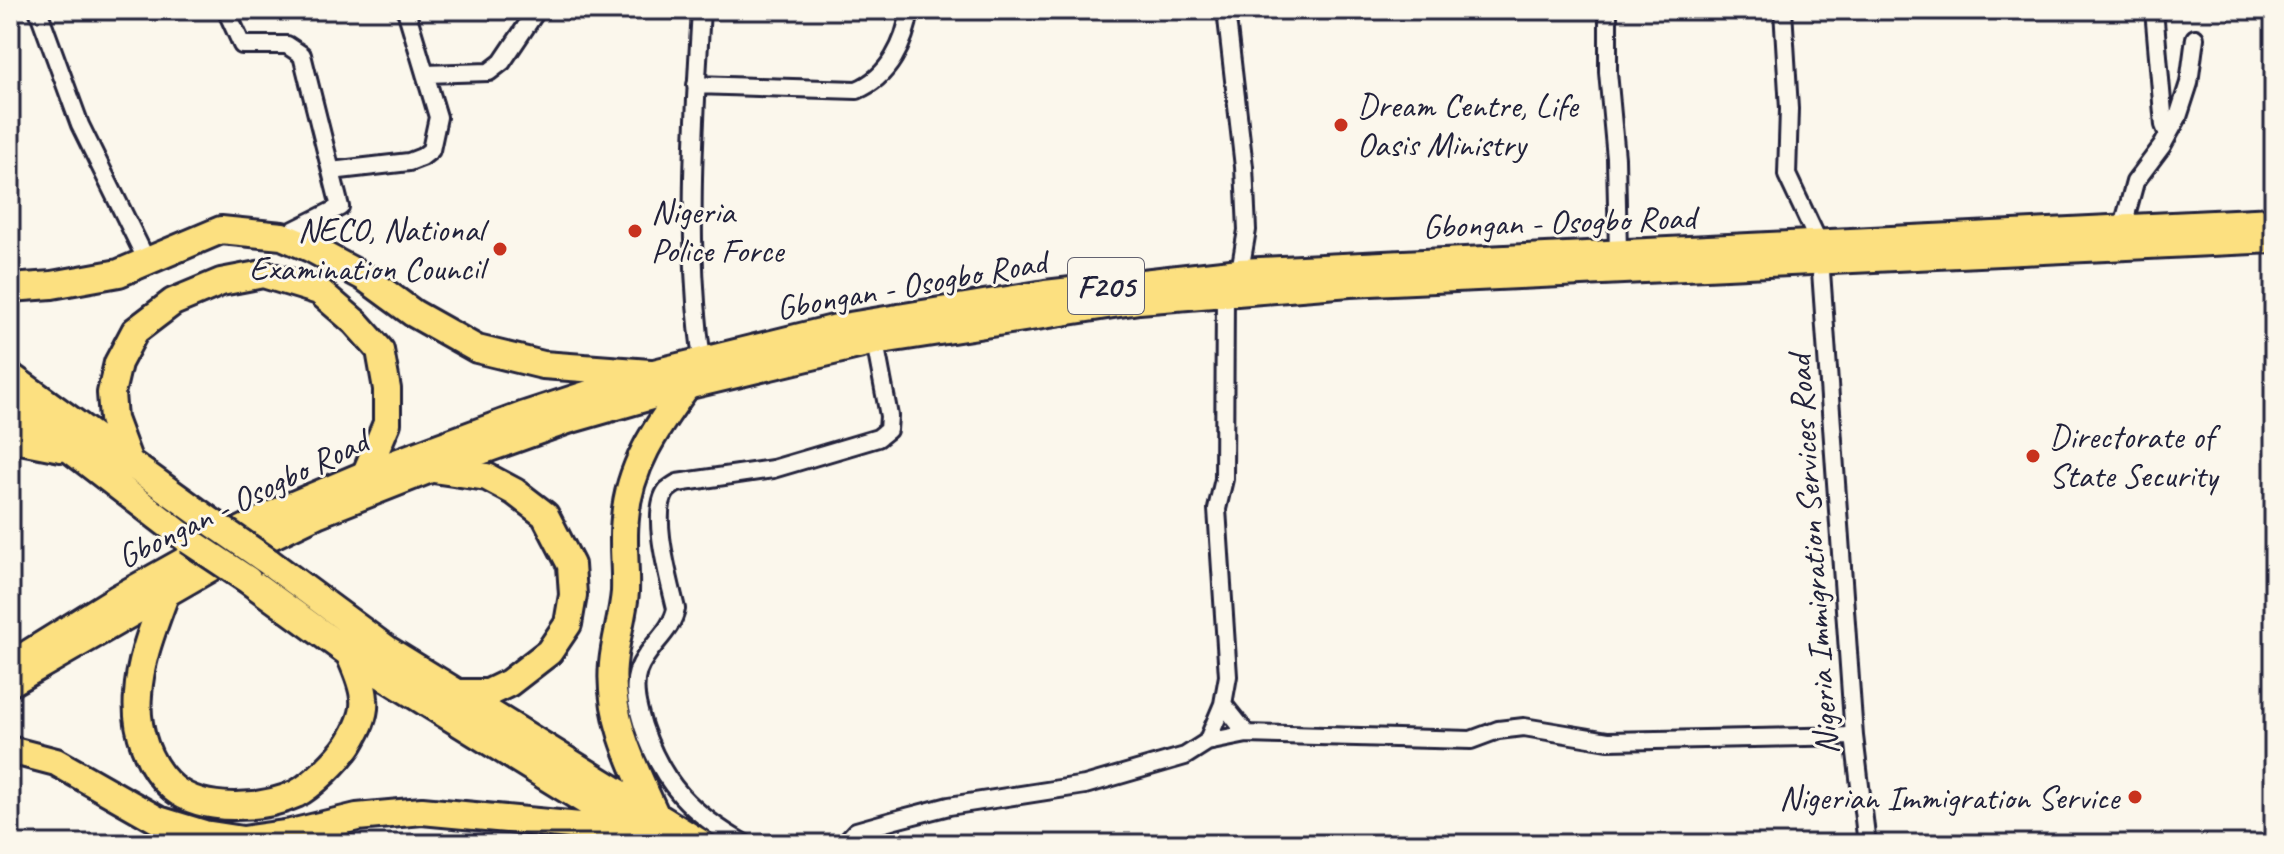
<svg xmlns="http://www.w3.org/2000/svg" width="2284" height="854" viewBox="0 0 2284 854" font-family="Caveat,sans-serif">
	<style>
		.lines { fill: none; stroke-linecap: round; stroke-linejoin: round }
		.minor-casing { stroke: #22223b; stroke-width: 22 }
		.primary-casing { stroke: #22223b; stroke-width: 30 }
		.trunk-casing { stroke: #22223b; stroke-width: 32 }
		.minor { stroke: #fbf7ec; stroke-width: 16 }
		.primary { stroke: #fce080; stroke-width: 24 }
		.trunk { stroke: #fce080; stroke-width: 26 }
		.trunk-bridge-casing { stroke: #22223b; stroke-width: 32; stroke-linecap: butt }
		.trunk-bridge { stroke: #fce080; stroke-width: 26 }
		.poi-dot { fill: #c8321e; stroke: #fbf7ec; stroke-width: 3 }
		.labels { text-anchor: middle; stroke-width: 6; stroke-linejoin: round; paint-order: stroke }
		.shield { fill: #fbf7ec; stroke: #636270; stroke-width: 2 }
		.shield-label { font-size: 32px; font-weight: bold; fill: #22223b }
		.poi-label { font-size: 34px; fill: #22223b; stroke: #fbf7ec; text-anchor: start }
		.street-label { font-size: 34px; fill: #22223b; stroke: #fbf7ec }
	</style>
	<rect width="100%" height="100%" fill="#fbf7ec"/>
	<filter id="ink" filterUnits="userSpaceOnUse"><feTurbulence type="fractalNoise" baseFrequency=".0125" numOctaves="2"/><feDisplacementMap in="SourceGraphic" scale="16" xChannelSelector="R" yChannelSelector="G"/><feConvolveMatrix kernelMatrix="1 2 1 2 8 2 1 2 1" color-interpolation-filters="sRGB"/></filter>
	<g filter="url(#ink)">
		<g class="lines">
			<g class="minor-casing">
				<path id="minor" d="M38 10 80 125 147 261
					M226 10 242 45H287L302 55 340 207 282 236
					M701 10C694 126 686 244 702 360
					M1226 10 1244 167 1247 230 1240 271
					M1608 10V72L1616 158 1618 253
					M1783 10 1789 109 1787 175 1819 243 1854 736 1867 844
					M2154 10 2164 125 2168 135
					M425 74 489 72 502 62 537 10
					M696 85 857 90C889 77 905 43 910 10
					M331 171 409 162 422 157 431 150 438 117 406 10
					M2123 226 2135 182 2162 146 2178 117 2189 83 2195 38
					M1223 704 1247 734
					M1207 742 1223 704 1228 676 1217 509 1224 479 1225 294
					M745 844C692 814 662 784 643 726 638 709 632 689 638 671 646 648 672 632 676 609 670 582 649 512 667 490 667 490 676 483 677 483L773 469 878 438 888 430 889 416 875 342
					M844 844 856 831 895 820 949 806 1085 785 1185 756 1207 742 1247 734 1471 740 1498 730 1524 727 1608 741 1854 736"/>
			</g>
			<g class="primary-casing">
				<path id="primary" d="M10 664 118 597 220 540 288 506 366 473 522 415 650 373 837 327 1045 293 1240 271 2274 220
					M10 684 236 554 319 514 433 469 568 421 686 387 875 342 1139 301 1350 284 2274 240"/>
			</g>
			<g class="trunk-casing">
				<path id="trunk" d="M10 288 52 285 119 273 221 230 282 236 310 248 364 277 413 313 477 349 543 365 650 373
					M10 376 213 523
					M10 403 188 540
					M10 438 61 448
					M129 462 113 419 111 393 118 363 135 331 173 302 221 282 263 274 319 291 356 323 380 350 387 389V423L366 473
					M433 469 487 477 515 492 545 515 571 565 573 595 568 624 549 652 509 683 488 693H458
					M269 562 388 650 702 844
					M248 580 361 662 655 844
					M165 595C153 628 140 659 138 695 135 728 147 766 173 788 203 813 263 809 296 794 312 786 339 759 349 744 357 731 366 715 364 699 363 683 355 667 349 653
					M10 750 56 762 158 820 204 834 243 840 291 833 357 817 422 811 633 831
					M656 816C634 768 608 718 613 664 615 640 623 616 625 592 626 567 622 543 625 518 629 467 656 428 686 387"/>
			</g>
			<use href="#minor" class="minor"/>
			<use href="#primary" class="primary"/>
			<use href="#trunk" class="trunk"/>
			<g class="trunk-bridge-casing">
				<path id="trunk-bridge" d="M213 523 269 562
					M188 540 248 580"/>
			</g>
			<use href="#trunk-bridge" class="trunk-bridge"/>
		</g>
	</g>
	<g class="poi-dot">
		<circle cx="1341" cy="125" r="8"/>
		<circle cx="635" cy="231" r="8"/>
		<circle cx="500" cy="249" r="8"/>
		<circle cx="2033" cy="456" r="8"/>
		<circle cx="2135" cy="797" r="8"/>
	</g>
	<g class="labels">
		<rect class="shield" x="1068" y="258" width="76" height="56" rx="6"/>
		<g class="shield-label">
			<text x="1106" y="297">F205</text>
		</g>
		<g class="poi-label">
			<text x="1357" y="117">Dream Centre, Life<tspan x="1357" dy="39">Oasis Ministry</tspan></text>
			<text x="651" y="223">Nigeria<tspan x="651" dy="39">Police Force</tspan></text>
			<text x="484" y="241" text-anchor="end">NECO, National<tspan x="484" dy="39">Examination Council</tspan></text>
			<text x="2049" y="448">Directorate of<tspan x="2049" dy="39">State Security</tspan></text>
			<text x="2119" y="809" text-anchor="end">Nigerian Immigration Service</text>
		</g>
		<g class="street-label">
			<text transform="translate(1559 221) rotate(-2)" y="12">Gbongan - Osogbo Road</text>
			<text transform="translate(911 284) rotate(-10)" y="12">Gbongan - Osogbo Road</text>
			<text transform="translate(242 498) rotate(-26)" y="12">Gbongan - Osogbo Road</text>
			<text transform="translate(1812 555) rotate(-94)" y="12">Nigeria Immigration Services Road</text>
		</g>
	</g>
	<rect width="2284" height="854" fill="none" stroke="#fbf7ec" stroke-width="40"/>
	<rect x="20" y="20" width="2244" height="814" fill="none" stroke="#22223b" stroke-width="3" filter="url(#ink)"/>
</svg>
